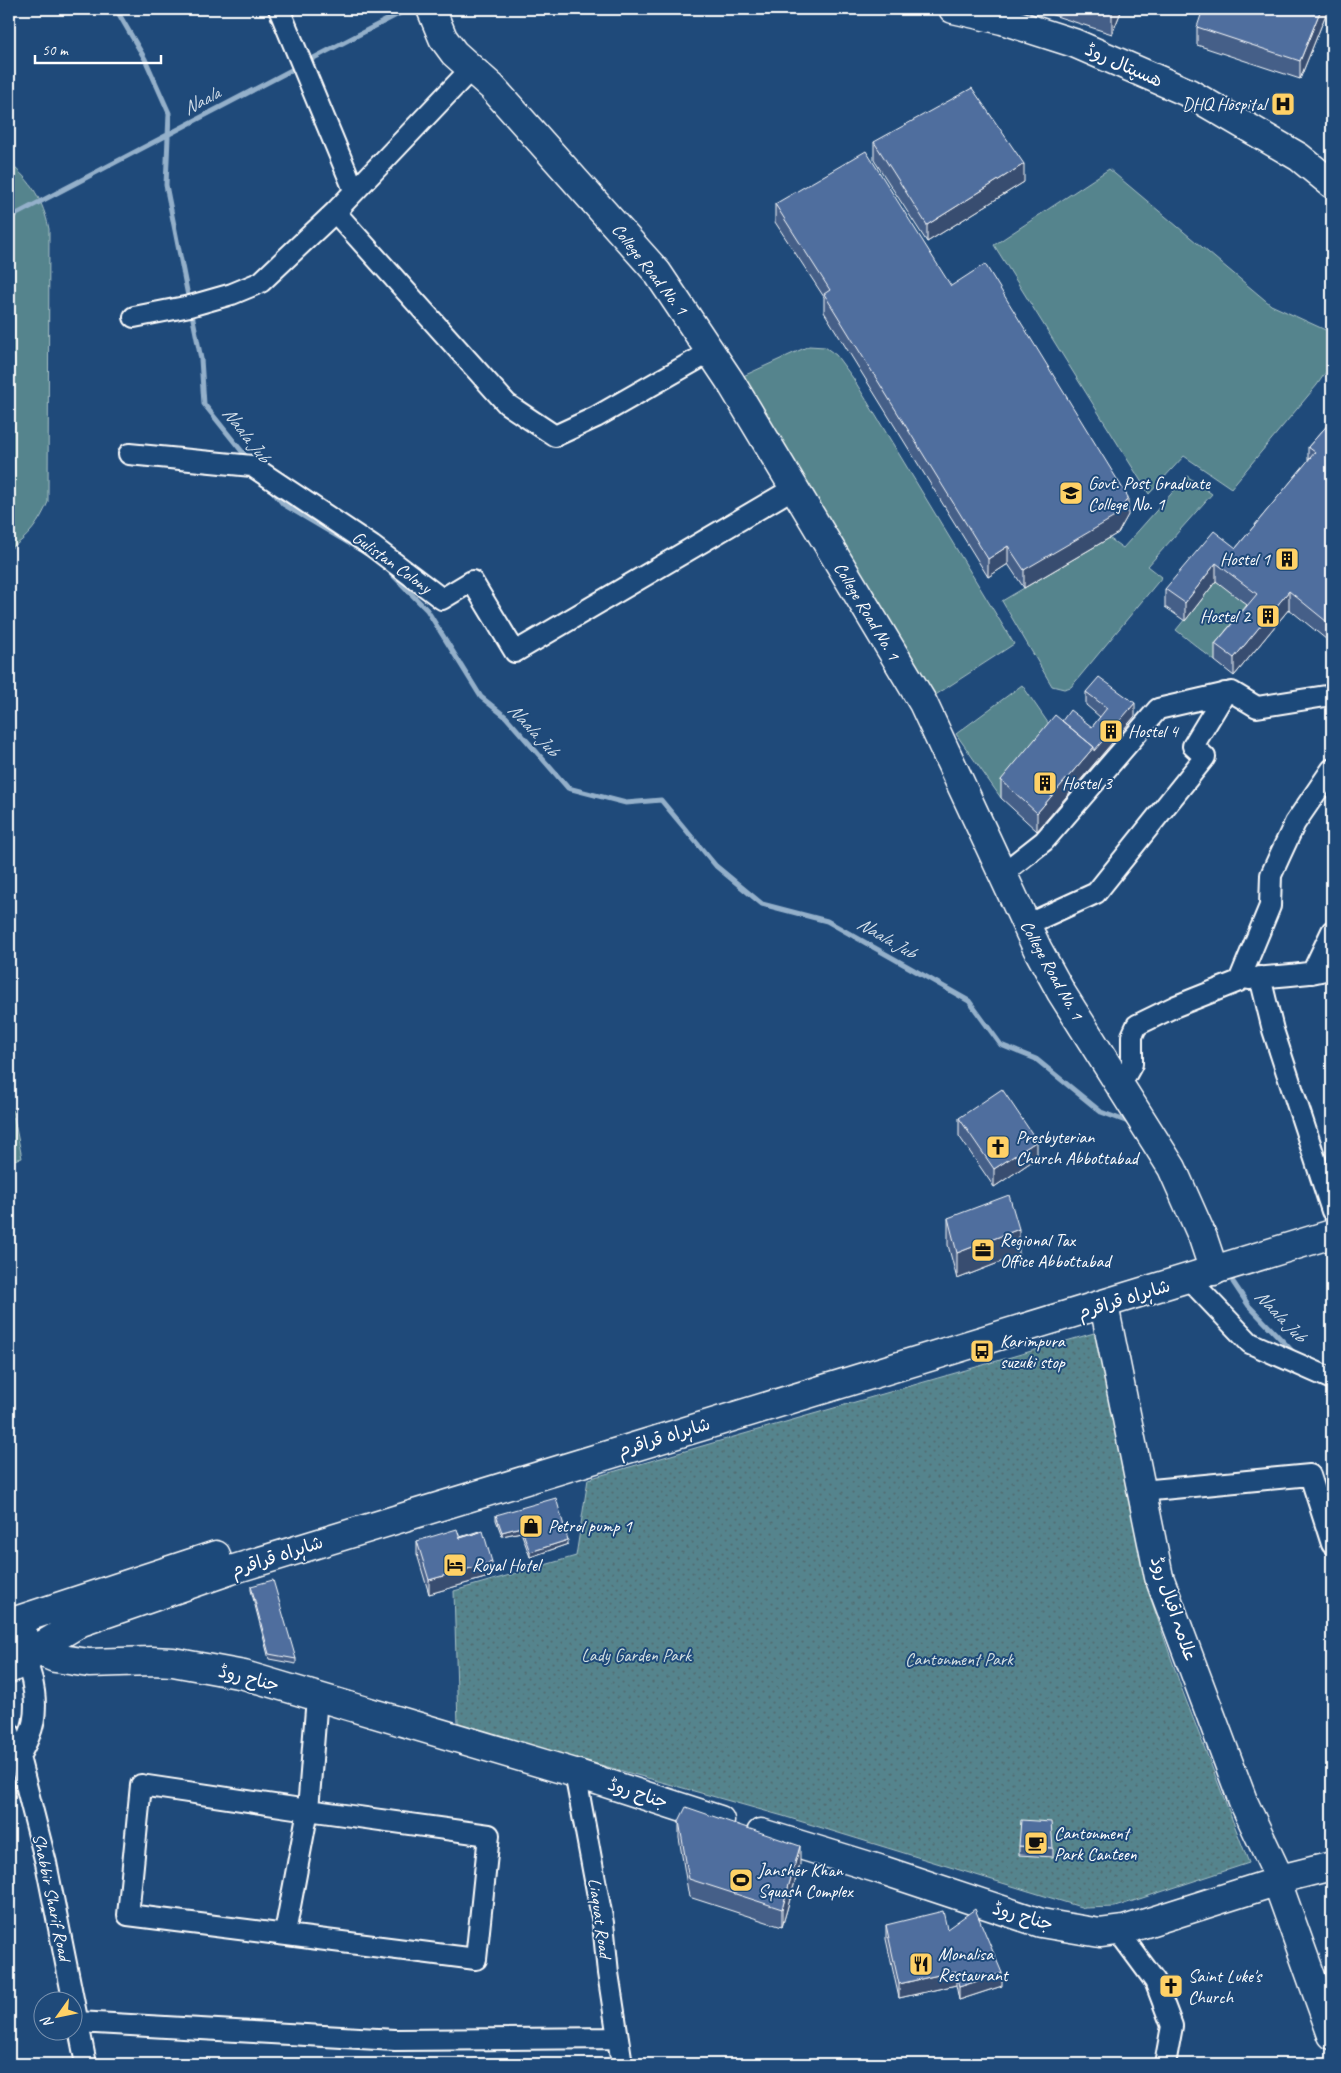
<svg xmlns="http://www.w3.org/2000/svg" width="1341" height="2073" viewBox="0 0 1341 2073" font-family="Caveat,'Playpen Sans Arabic',sans-serif">
	<style>
		.park { fill: url(#park-dots); stroke: #aac2c6 }
		.pitch { fill: #55848d; stroke: #aac2c6 }
		.lines { fill: none; stroke-linecap: round; stroke-linejoin: round }
		.stream { stroke: #94b0ca; stroke-width: 5 }
		.minor-casing { stroke: #fff; stroke-width: 24 }
		.secondary-casing { stroke: #fff; stroke-width: 31 }
		.trunk-casing { stroke: #fff; stroke-width: 31 }
		.minor { stroke: #1f4a7a; stroke-width: 20 }
		.secondary { stroke: #1f4a7a; stroke-width: 28 }
		.trunk { stroke: #1f4a7a; stroke-width: 28 }
		.wall { fill: #445f88; stroke: #fff }
		.shaded-wall { fill: #374d6f; stroke: #fff }
		.building { fill: #4f6e9e; stroke: #fff }
		.labels { text-anchor: middle; stroke-width: 4; stroke-linejoin: round; paint-order: stroke }
		.street-label { font-size: 18px; fill: #fff; stroke: #1f4a7a }
		.poi-label { font-size: 18px; fill: #fff; stroke: #1f4a7a; text-anchor: start }
		.park-label { font-size: 18px; fill: #d4e0e2; stroke: #1f4a7a }
		.water-label { font-size: 19px; font-style: italic; fill: #d2dee9; stroke: #1f4a7a }
	</style>
	<defs>
		<pattern id="park-dots" width="8" height="8" patternUnits="userSpaceOnUse" patternTransform="scale(1.25)"><rect width="8" height="8" fill="#55848d"/><path d="M2 2h.1M6 6h.1" fill="none" stroke="#516b70" stroke-width="1.8" stroke-linecap="round"/></pattern>
	</defs>
	<rect width="100%" height="100%" fill="#1f4a7a"/>
	<filter id="ink" filterUnits="userSpaceOnUse"><feTurbulence type="fractalNoise" baseFrequency=".02" numOctaves="2"/><feDisplacementMap in="SourceGraphic" scale="10" xChannelSelector="R" yChannelSelector="G"/><feConvolveMatrix kernelMatrix="1 2 1 2 8 2 1 2 1" color-interpolation-filters="sRGB"/></filter>
	<g filter="url(#ink)">
		<path class="park" d="M1094 1333 1124 1401 1145 1582 1181 1687 1249 1863 1115 1907 1084 1908 783 1816 458 1725 454 1591 576 1556 588 1479Z"/>
		<path class="pitch" d="M9 163C32 181 43 201 49 229L48 502C40 521 28 539 9 549Z
			M1109 169 1271 305 1332 333V363L1317 385 1231 488 1184 456 1149 494 994 245Z
			M809 346 825 347 836 355 853 378 1014 644 934 696 741 377Z
			M1187 476 1212 494 1148 566 1162 577 1071 687 1064 689 1052 686 1002 601 1109 538 1123 548Z
			M1216 581 1257 611 1215 661 1176 630Z
			M1022 685 1055 733 1001 798 956 734Z
			M9 1093 22 1158 9 1161Z"/>
		<g class="lines">
			<path class="stream" d="M116 9 145 59 169 113 166 185 189 301
				M306 62 408 9
				M9 218 299 66
				M191 309 201 359 204 404 248 459
				M270 488 283 504 359 549
				M388 570 427 610 481 697 506 717 568 788 626 803 661 800 716 866 762 904 827 921 969 1001 1001 1045 1036 1059 1101 1112 1131 1123
				M1233 1282 1249 1306 1297 1356"/>
			<g class="minor-casing">
				<path id="minor" d="M279 9 354 190
					M335 212 507 404 555 436 596 417 710 352
					M134 317 190 306 232 294 261 282 335 212 472 68
					M129 454 252 466 372 546 442 599 472 581 515 652 794 488
					M1002 874 1044 841 1158 709 1232 692 1257 707 1332 695
					M1026 925 1096 893 1205 757 1193 746 1225 693
					M1312 973 1332 931
					M1260 977 1273 1030 1332 1211
					M1249 979C1275 975 1308 976 1332 968
					M1121 1084 1132 1064V1036L1137 1025 1176 1006 1239 981 1270 906 1271 875 1281 853 1295 823 1332 769
					M1189 1279 1250 1343 1332 1379
					M1142 1491 1310 1475 1332 1544
					M9 1732 19 1757 46 1863 86 2064
					M19 1757C22 1750 26 1744 29 1736 40 1711 35 1673 19 1650
					M575 1773 603 1923 608 1973 622 2064
					M141 1785 308 1810 489 1835 476 1959 128 1915Z
					M1118 1931 1155 1981 1172 2026 1165 2064
					M285 1933 308 1810 317 1697
					M78 2022 395 2040 618 2038"/>
			</g>
			<g class="secondary-casing">
				<path id="secondary" d="M431 9 443 38 454 53 492 87 657 272 730 381 923 703 1037 948 1061 992 1172 1168 1203 1238 1214 1271
					M953 9 1002 20 1074 43 1189 93 1299 157 1332 184
					M1104 1305 1159 1577 1243 1801 1276 1871
					M9 1623 36 1650 55 1658 89 1663 151 1661 173 1662 244 1675 575 1773 720 1820
					M761 1833 879 1869 1041 1923 1100 1933 1124 1930 1269 1884
					M1288 1877 1332 1866
					M1280 1890 1332 2035"/>
			</g>
			<g class="trunk-casing">
				<path id="trunk" d="M9 1623 216 1555
					M9 1669 26 1661 41 1646 81 1622 231 1570 1332 1234"/>
			</g>
			<use href="#minor" class="minor"/>
			<use href="#secondary" class="secondary"/>
			<use href="#trunk" class="trunk"/>
		</g>
		<path class="wall" d="M1034 9H1122L1112 34Z
			M1328 9 1300 79 1197 45V27Z
			M874 142 1024 182 927 242 874 160Z
			M775 204 951 286 1128 515 1118 533 1024 588 1008 564 988 577 824 312V297L775 222Z
			M1332 420V644L1289 609 1234 676 1215 661V644L1247 605 1216 581 1185 621 1165 607V589L1236 548 1308 461V447Z
			M1086 692 1135 716 1037 831 1001 798V780L1062 721 1092 727 1100 717 1086 705Z
			M959 1118 1037 1158 994 1187 959 1136Z
			M948 1218 1019 1255 957 1279 948 1245Z
			M496 1515 568 1544 530 1557 521 1532 502 1536 496 1520Z
			M460 1537 492 1576 429 1594 417 1554V1541Z
			M251 1586 296 1659V1664L269 1659 251 1590Z
			M679 1821 800 1864 782 1927 689 1897 679 1838Z
			M1019 1846 1053 1848V1857L1019 1855Z
			M886 1925 947 1929 1002 1986 959 2000 956 1985 899 1998 886 1939Z"/>
		<path class="shaded-wall" d="M1112 9H1122L1112 34Z
			M1321 9H1328L1300 79V61Z
			M1024 164V182L927 242V225Z
			M1128 497V515L1118 533 1024 588V570Z
			M1008 546V564L988 577V559Z
			M1216 563V581L1185 621V603Z
			M1289 591V609L1234 676V658Z
			M1135 703V716L1037 831V813L1094 747Z
			M1037 1141V1158L994 1187V1169Z
			M1019 1229V1255L957 1279V1253Z
			M521 1527V1532L502 1536V1532Z
			M568 1540V1544L530 1557V1552Z
			M492 1562V1576L429 1594V1580Z
			M800 1846V1864L782 1927V1909Z
			M956 1971V1985L899 1998V1984Z
			M1002 1973V1986L959 2000V1987Z"/>
		<path class="building" d="M1203 9H1321L1300 61 1197 27Z
			M972 88 1024 164 927 225 874 142Z
			M866 151 951 286 985 264 1128 497 1118 515 1024 570 1008 546 988 559 824 294 830 290 775 204Z
			M1332 420V626L1289 591 1234 658 1215 644 1257 594 1216 563 1185 603 1165 589 1214 531 1236 548 1315 452 1308 447Z
			M1099 677 1135 703 1094 751V747L1062 721 1070 710 1092 727 1107 708 1086 692Z
			M1055 715 1094 747 1037 813 1001 780Z
			M1002 1089 1037 1141 994 1169 959 1118Z
			M1009 1195 1019 1229 957 1253 948 1218Z
			M556 1498 568 1540 530 1552 521 1527 502 1532 496 1515Z
			M457 1529 460 1538 483 1531 492 1562 429 1580 417 1541Z
			M479 1531 480 1532 460 1538V1537Z
			M273 1580 296 1659 269 1654 251 1586Z
			M686 1807 800 1846 782 1909 689 1879 679 1821Z
			M1021 1820 1051 1822 1053 1848 1019 1846Z
			M975 1909 1002 1973 959 1987 956 1971 899 1984 886 1925 943 1911 947 1929Z"/>
	</g>
	<defs>
		<g id="hospital-square" transform="scale(1.25)"><rect x="-9" y="-9" width="18" height="18" rx="4" fill="#ffd166" stroke="#1f4a7a"/><path d="M-5-5h3v3.5h4V-5h3V5h-3V1.5h-4V5h-3Z" fill="#111"/></g>
		<g id="university-square" transform="scale(1.25)"><rect x="-9" y="-9" width="18" height="18" rx="4" fill="#ffd166" stroke="#1f4a7a"/><path d="M0-5L7-2L0 1L-7-2ZM-4 1L0 2.5L4 1V4Q0 6-4 4Z" fill="#111"/></g>
		<g id="building-square" transform="scale(1.25)"><rect x="-9" y="-9" width="18" height="18" rx="4" fill="#ffd166" stroke="#1f4a7a"/><path d="M-4-6H4V6H1V3H-1V6H-4ZM-2.5-4.3h1.7v1.8h-1.7ZM.8-4.3h1.7v1.8H.8ZM-2.5-1h1.7V.8h-1.7ZM.8-1h1.7V.8H.8Z" fill="#111"/></g>
		<g id="church-square" transform="scale(1.25)"><rect x="-9" y="-9" width="18" height="18" rx="4" fill="#ffd166" stroke="#1f4a7a"/><path d="M-1.2-6h2.4v3.5h3.3v2.4h-3.3V6h-2.4V-.1h-3.3v-2.4h3.3Z" fill="#111"/></g>
		<g id="office-square" transform="scale(1.25)"><rect x="-9" y="-9" width="18" height="18" rx="4" fill="#ffd166" stroke="#1f4a7a"/><path d="M-6-3h4V-5.5h4V-3h4V5H-6ZM-1-4.5V-3h2v-1.5ZM-6 0V1H6V0Z" fill="#111"/></g>
		<g id="bus-square" transform="scale(1.25)"><rect x="-9" y="-9" width="18" height="18" rx="4" fill="#ffd166" stroke="#1f4a7a"/><path d="M-5-6H5V4H4V6H2V4H-2V6H-4V4H-5ZM-3.5-4V0h7V-4ZM-3.5 1.2v1.5H-2V1.2ZM2 1.2v1.5H3.5V1.2Z" fill="#111"/></g>
		<g id="shop-square" transform="scale(1.25)"><rect x="-9" y="-9" width="18" height="18" rx="4" fill="#ffd166" stroke="#1f4a7a"/><path d="M-5-2.5h2.3a2.7 3.5 0 0 1 5.4 0H5L5.5 6h-11ZM-1.5-2.5h3a1.5 2.3 0 0 0-3 0Z" fill="#111"/></g>
		<g id="hotel-square" transform="scale(1.25)"><rect x="-9" y="-9" width="18" height="18" rx="4" fill="#ffd166" stroke="#1f4a7a"/><path d="M-6-4.5h1.5V1H6V5H4.5V3h-9V5H-6ZM-4 0a1.8 1.8 0 1 1 3.6 0ZM.5 0V-2.5h3Q6-2.5 6 0Z" fill="#111"/></g>
		<g id="cafe-square" transform="scale(1.25)"><rect x="-9" y="-9" width="18" height="18" rx="4" fill="#ffd166" stroke="#1f4a7a"/><path d="M-5.5-4.5H6V0H3Q3 3.5 0 3.5H-2.5Q-5.5 3.5-5.5 0ZM3-3.2v2h1.7v-2ZM-6 4.5H4V6H-6Z" fill="#111"/></g>
		<g id="stadium-square" transform="scale(1.25)"><rect x="-9" y="-9" width="18" height="18" rx="4" fill="#ffd166" stroke="#1f4a7a"/><path d="M0-5a6.5 5 0 1 0 0 10a6.5 5 0 1 0 0-10ZM-3.5-1.8h7v3.6h-7Z" fill="#111"/></g>
		<g id="restaurant-square" transform="scale(1.25)"><rect x="-9" y="-9" width="18" height="18" rx="4" fill="#ffd166" stroke="#1f4a7a"/><path d="M-5-6h1v4h1v-4h1v4h1v-4h1v5L-1.5 .5V6h-2V.5L-5-1ZM5-6V6H3V1.5H1.5Q1.5-4 5-6Z" fill="#111"/></g>
	</defs>
	<g fill-rule="evenodd">
		<use href="#hospital-square" x="1283" y="104"/>
		<use href="#university-square" x="1071" y="493"/>
		<use href="#building-square" x="1287" y="559"/>
		<use href="#building-square" x="1268" y="616"/>
		<use href="#building-square" x="1111" y="731"/>
		<use href="#building-square" x="1045" y="783"/>
		<use href="#church-square" x="998" y="1147"/>
		<use href="#office-square" x="983" y="1250"/>
		<use href="#bus-square" x="982" y="1351"/>
		<use href="#shop-square" x="531" y="1526"/>
		<use href="#hotel-square" x="455" y="1565"/>
		<use href="#cafe-square" x="1036" y="1843"/>
		<use href="#stadium-square" x="741" y="1880"/>
		<use href="#restaurant-square" x="921" y="1964"/>
		<use href="#church-square" x="1171" y="1986"/>
	</g>
	<g class="labels">
		<g class="street-label">
			<text transform="translate(1124 65) rotate(24)" y="6">ھسپتال روڈ</text>
			<text transform="translate(650 269) rotate(52)" y="6">College Road No. 1</text>
			<text transform="translate(392 562) rotate(36)" y="6">Gulistan Colony</text>
			<text transform="translate(867 611) rotate(59)" y="6">College Road No. 1</text>
			<text transform="translate(1052 970) rotate(61)" y="6">College Road No. 1</text>
			<text transform="translate(1124 1299) rotate(-17)" y="6">شاہراہ قراقرم</text>
			<text transform="translate(664 1437) rotate(-17)" y="6">شاہراہ قراقرم</text>
			<text transform="translate(277 1556) rotate(-18)" y="6">شاہراہ قراقرم</text>
			<text transform="translate(1174 1609) rotate(71)" y="6">علامہ اقبال روڈ</text>
			<text transform="translate(249 1678) rotate(14)" y="6">جناح روڈ</text>
			<text transform="translate(638 1793) rotate(18)" y="6">جناح روڈ</text>
			<text transform="translate(52 1897) rotate(78)" y="6">Shabbir Sharif Road</text>
			<text transform="translate(1023 1916) rotate(16)" y="6">جناح روڈ</text>
			<text transform="translate(600 1918) rotate(82)" y="6">Liaquat Road</text>
		</g>
		<g class="poi-label">
			<text x="1266" y="110" text-anchor="end">DHQ Hospital</text>
			<text x="1088" y="489">Govt. Post Graduate<tspan x="1088" dy="21">College No. 1</tspan></text>
			<text x="1270" y="565" text-anchor="end">Hostel 1</text>
			<text x="1250" y="622" text-anchor="end">Hostel 2</text>
			<text x="1128" y="737">Hostel 4</text>
			<text x="1062" y="789">Hostel 3</text>
			<text x="1016" y="1143">Presbyterian<tspan x="1016" dy="21">Church Abbottabad</tspan></text>
			<text x="1000" y="1246">Regional Tax<tspan x="1000" dy="21">Office Abbottabad</tspan></text>
			<text x="1000" y="1347">Karimpura<tspan x="1000" dy="21">suzuki stop</tspan></text>
			<text x="548" y="1532">Petrol pump 1</text>
			<text x="472" y="1571">Royal Hotel</text>
			<text x="1054" y="1839">Cantonment<tspan x="1054" dy="21">Park Canteen</tspan></text>
			<text x="758" y="1876">Jansher Khan<tspan x="758" dy="21">Squash Complex</tspan></text>
			<text x="938" y="1960">Monalisa<tspan x="938" dy="21">Restaurant</tspan></text>
			<text x="1188" y="1982">Saint Luke's<tspan x="1188" dy="21">Church</tspan></text>
		</g>
		<g class="park-label">
			<text x="636" y="1661">Lady Garden Park</text>
			<text x="959" y="1665">Cantonment Park</text>
		</g>
		<g class="water-label">
			<text transform="translate(201 100) rotate(-28)" y="7">Naala</text>
			<text transform="translate(247 434) rotate(52)" y="7">Naala Jub</text>
			<text transform="translate(534 729) rotate(47)" y="7">Naala Jub</text>
			<text transform="translate(887 937) rotate(30)" y="7">Naala Jub</text>
			<text transform="translate(1281 1315) rotate(46)" y="7">Naala Jub</text>
		</g>
	</g>
	<rect width="1341" height="2073" fill="none" stroke="#1f4a7a" stroke-width="30"/>
	<rect x="15" y="15" width="1311" height="2043" fill="none" stroke="#fff" stroke-width="2" filter="url(#ink)"/>
	<g transform="translate(58 2016) rotate(237)"><circle r="24" fill="#1f4a7a" stroke="#7992af"/>
	<path d="M0-4L9 19L0 12L-9 19Z" fill="#ffd166"/>
	<text y="-8" font-size="14" font-weight="bold" text-anchor="middle" fill="#ffffff">N</text>
	</g>
	<path d="M35 55v8h126v-8" fill="none" stroke="#ffffff" stroke-width="2.5"/>
	<text x="42" y="55" font-size="15" fill="#ffffff" stroke="#1f4a7a" stroke-width="4" paint-order="stroke">50 m</text>
</svg>
